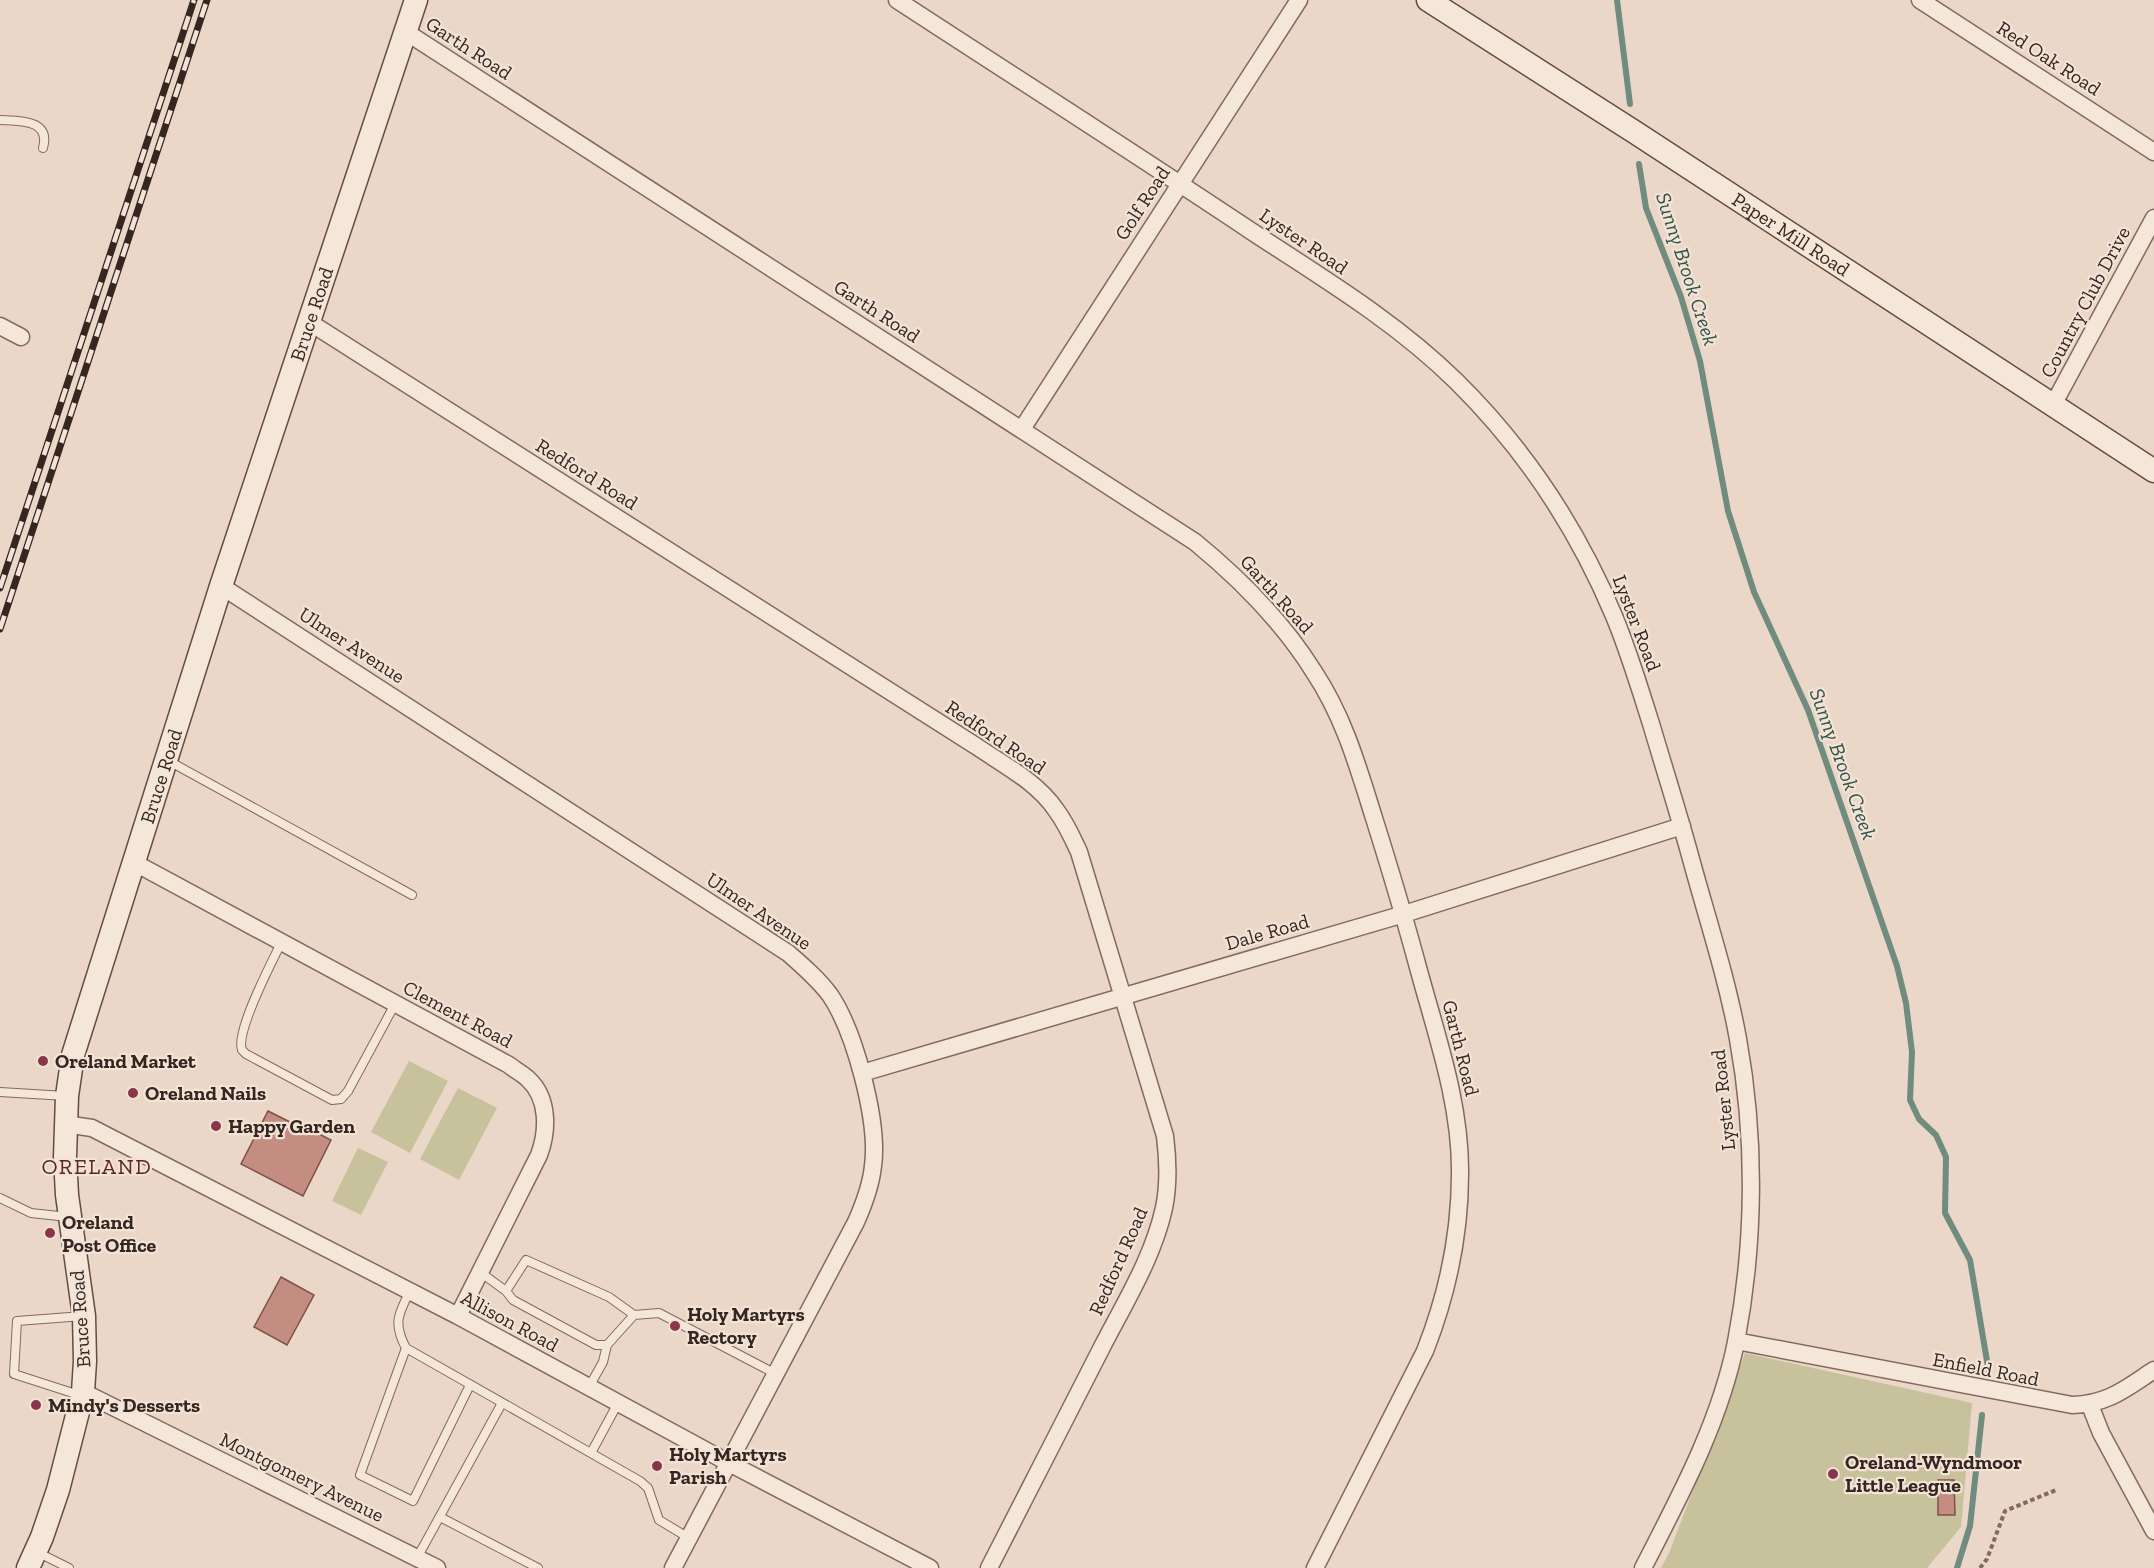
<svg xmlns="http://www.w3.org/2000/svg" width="2154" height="1568" viewBox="0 0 2154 1568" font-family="'Zilla Slab',serif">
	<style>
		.green { fill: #c7c29c }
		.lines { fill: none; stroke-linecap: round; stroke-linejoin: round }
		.stream { stroke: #6f8c7e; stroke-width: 6 }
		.building { fill: #c48d81; stroke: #805047; stroke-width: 1.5 }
		.lane-casing { stroke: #84695e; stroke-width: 10 }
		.street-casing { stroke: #84695e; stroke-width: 19 }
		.secondary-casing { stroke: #664b41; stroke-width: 25 }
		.path { stroke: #84695e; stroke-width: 4; stroke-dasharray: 4.5 3; stroke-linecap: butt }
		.lane { stroke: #f5e6da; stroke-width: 8 }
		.street { stroke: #f5e6da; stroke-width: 16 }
		.secondary { stroke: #f5e6da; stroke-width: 22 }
		.rail-casing { stroke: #352621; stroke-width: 7 }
		.rail { stroke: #f2e3d6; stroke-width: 4.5; stroke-dasharray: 14; stroke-linecap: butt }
		.poi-dot { fill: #8c354a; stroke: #f2e3d6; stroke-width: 2 }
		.labels { text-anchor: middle; stroke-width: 4.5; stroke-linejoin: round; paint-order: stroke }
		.street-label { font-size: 20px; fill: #352621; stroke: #f2e3d6 }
		.poi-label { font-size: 20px; font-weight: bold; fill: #352621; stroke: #f2e3d6; text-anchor: start }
		.water-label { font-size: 21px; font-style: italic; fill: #315449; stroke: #f2e3d6 }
		.quarter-label { font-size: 22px; letter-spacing: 1.5px; fill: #5e2426; stroke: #f2e3d6 }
	</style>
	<rect width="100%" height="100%" fill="#ead7c7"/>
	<path class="green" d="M409 1061 448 1081 410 1153 371 1132Z
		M458 1088 497 1108 459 1180 420 1159Z
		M358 1148 388 1162 361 1215 332 1201Z
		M1745 1353 1972 1403 1961 1527 1927 1568H1661L1669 1553Z"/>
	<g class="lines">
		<path class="stream" d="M1617 0 1630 104
			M1639 164 1646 208 1681 297 1700 361 1728 511 1754 592 1808 710 1897 966 1906 1003 1912 1052 1910 1100 1919 1119 1936 1135 1946 1157 1945 1213 1970 1260 1989 1373
			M1957 1568 1970 1526 1982 1415"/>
	</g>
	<path class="building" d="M268 1111 296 1125 298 1123 331 1140 303 1196 241 1164Z
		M281 1277 314 1295 287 1345 254 1327Z
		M1938 1480H1954L1955 1515H1938Z"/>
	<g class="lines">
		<g class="lane-casing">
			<path id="lane" d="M0 120C19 121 51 119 43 148
				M167 760 412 895
				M281 943C272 962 235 1032 242 1050L246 1054 332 1100 341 1099 348 1091 395 1004
				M0 1092 66 1096
				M0 1198 31 1213 68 1217
				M480 1272 506 1291 513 1300 596 1345H607L634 1315 659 1313 776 1374
				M410 1291C398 1314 393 1324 406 1348L640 1481 648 1488 659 1520 689 1538
				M506 1291 526 1260 609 1297 634 1315
				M406 1348 360 1475 413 1501 470 1385
				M589 1387 603 1362 607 1345
				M79 1395 14 1374 17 1321 83 1316
				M591 1453 618 1403
				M440 1517 538 1568
				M37 1552 69 1568
				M417 1558 502 1403"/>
		</g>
		<g class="street-casing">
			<path id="street" d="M897 0C1015 77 1134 153 1251 231 1321 277 1395 321 1456 381 1524 448 1577 528 1614 616 1629 652 1640 689 1652 727 1665 771 1679 815 1691 859 1707 918 1727 978 1738 1039 1756 1138 1755 1243 1736 1342 1720 1422 1680 1496 1643 1568
				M1920 0 2154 152
				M406 32 1195 542C1240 579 1283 622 1314 672 1344 717 1358 767 1374 818 1390 869 1405 919 1419 971 1437 1037 1461 1105 1460 1174 1460 1236 1447 1295 1425 1351L1315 1568
				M309 322 976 746C1004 765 1037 782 1056 810 1066 823 1072 837 1079 852L1165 1136C1168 1160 1169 1184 1164 1208 1153 1258 1124 1304 1101 1349 1064 1422 1026 1495 989 1568
				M0 326 21 337
				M2053 405 2154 218
				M1022 429 1299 0
				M221 586 788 953C803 966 818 979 830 995 855 1032 879 1122 873 1166 871 1185 864 1204 856 1222L673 1568
				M135 863 509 1065C515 1070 523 1074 528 1079 549 1098 548 1131 539 1155L458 1316
				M862 1073 1404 914 1682 826
				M65 1124 92 1128 458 1316 729 1463 930 1568
				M1736 1341 2072 1405C2108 1404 2125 1389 2154 1370
				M83 1392 437 1568
				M2090 1405 2101 1433 2154 1531"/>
		</g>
		<g class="secondary-casing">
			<g id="secondary">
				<path id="s1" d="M1428 0 1633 131 2154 471"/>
				<path id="s2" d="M28 1568 42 1537 58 1490 83 1392 85 1361 84 1316 67 1195 65 1157 67 1096 73 1055 221 586 416 0"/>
			</g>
		</g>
		<path class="path" d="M1980 1568 1987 1559 2005 1511 2056 1490"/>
		<use href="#lane" class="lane"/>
		<use href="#street" class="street"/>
		<use href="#secondary" class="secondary"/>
		<g class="rail-casing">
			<path id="rail" d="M0 588 194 0
				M0 629 207 0"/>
		</g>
		<use href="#rail" class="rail"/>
	</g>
	<g class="poi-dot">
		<circle cx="43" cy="1061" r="6"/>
		<circle cx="133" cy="1093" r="6"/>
		<circle cx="216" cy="1126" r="6"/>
		<circle cx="50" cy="1233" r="6"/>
		<circle cx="675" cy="1326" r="6"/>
		<circle cx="36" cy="1405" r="6"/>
		<circle cx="657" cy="1466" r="6"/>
		<circle cx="1833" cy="1474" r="6"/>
	</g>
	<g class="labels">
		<g class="street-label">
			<text transform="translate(469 48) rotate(33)" y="7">Garth Road</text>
			<text transform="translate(2049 58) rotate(33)" y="7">Red Oak Road</text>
			<text transform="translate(1142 203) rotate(-57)" y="7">Golf Road</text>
			<text dy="7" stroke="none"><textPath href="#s1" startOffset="432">Paper Mill Road</textPath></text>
			<text transform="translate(1304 241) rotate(34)" y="7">Lyster Road</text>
			<text transform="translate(2085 302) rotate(-62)" y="7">Country Club Drive</text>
			<text transform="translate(877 311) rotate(33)" y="7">Garth Road</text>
			<text dy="7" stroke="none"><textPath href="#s2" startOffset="1302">Bruce Road</textPath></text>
			<text transform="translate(587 474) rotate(32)" y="7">Redford Road</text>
			<text transform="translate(1277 594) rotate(48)" y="7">Garth Road</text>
			<text transform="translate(1637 623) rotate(69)" y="7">Lyster Road</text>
			<text transform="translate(352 645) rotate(33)" y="7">Ulmer Avenue</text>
			<text transform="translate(996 737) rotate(34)" y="7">Redford Road</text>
			<text dy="7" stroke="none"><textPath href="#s2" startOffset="816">Bruce Road</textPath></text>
			<text transform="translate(759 911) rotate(34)" y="7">Ulmer Avenue</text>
			<text transform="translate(1267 932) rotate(-16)" y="7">Dale Road</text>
			<text transform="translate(458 1014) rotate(28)" y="7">Clement Road</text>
			<text transform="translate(1461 1048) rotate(76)" y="7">Garth Road</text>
			<text transform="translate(1723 1100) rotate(-96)" y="7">Lyster Road</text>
			<text transform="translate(1118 1261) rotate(-66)" y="7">Redford Road</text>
			<text transform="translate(80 1319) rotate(-94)" y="7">Bruce Road</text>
			<text transform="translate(510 1321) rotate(28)" y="7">Allison Road</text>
			<text transform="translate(1986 1369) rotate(11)" y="7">Enfield Road</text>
			<text transform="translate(302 1477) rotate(26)" y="7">Montgomery Avenue</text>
		</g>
		<g class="poi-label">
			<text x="55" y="1068">Oreland Market</text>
			<text x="145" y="1100">Oreland Nails</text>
			<text x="228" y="1133">Happy Garden</text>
			<text x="62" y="1229">Oreland<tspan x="62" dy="23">Post Office</tspan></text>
			<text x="687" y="1321">Holy Martyrs<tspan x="687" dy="23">Rectory</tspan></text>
			<text x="48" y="1412">Mindy's Desserts</text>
			<text x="669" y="1461">Holy Martyrs<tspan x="669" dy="23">Parish</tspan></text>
			<text x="1845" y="1469">Oreland-Wyndmoor<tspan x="1845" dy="23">Little League</tspan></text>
		</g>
		<g class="water-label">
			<text transform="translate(1687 269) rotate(72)" y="7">Sunny Brook Creek</text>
			<text transform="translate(1843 764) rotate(70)" y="7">Sunny Brook Creek</text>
		</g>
		<g class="quarter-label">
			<text x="97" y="1174">ORELAND</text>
		</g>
	</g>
</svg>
